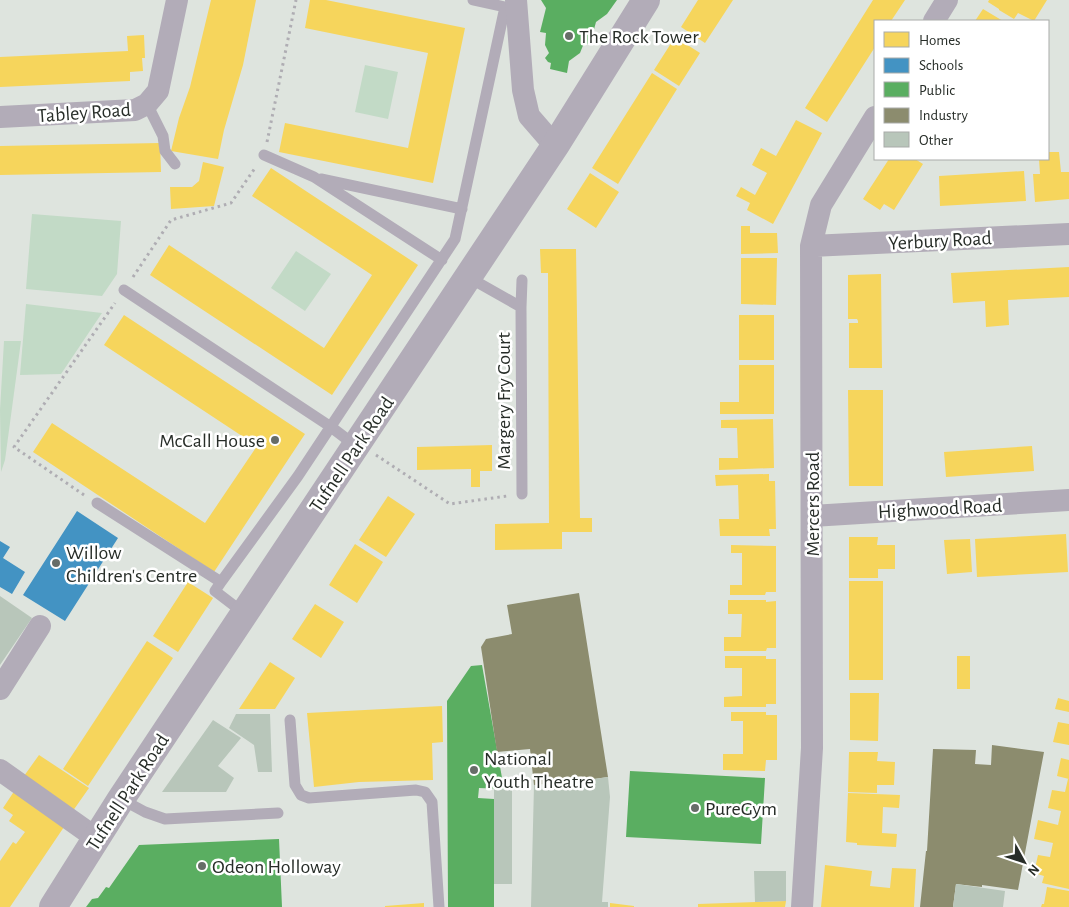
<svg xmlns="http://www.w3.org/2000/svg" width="1069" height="907" viewBox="0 0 1069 907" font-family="'Alegreya Sans',sans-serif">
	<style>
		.green { fill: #c2dac6 }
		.homes { fill: #f6d55c }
		.schools { fill: #4393c3 }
		.public { fill: #5aae61 }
		.industry { fill: #8c8c6e }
		.building { fill: #b8c6ba }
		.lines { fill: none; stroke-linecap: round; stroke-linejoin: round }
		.path { stroke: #afadb3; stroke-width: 3; stroke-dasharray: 2.5 4; stroke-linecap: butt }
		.service { stroke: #b2acb8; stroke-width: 11 }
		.minor { stroke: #b2acb8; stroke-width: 22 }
		.tertiary { stroke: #b2acb8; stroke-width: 28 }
		.poi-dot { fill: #676d68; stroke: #fff; stroke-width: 2 }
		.labels { text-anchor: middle; stroke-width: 5; stroke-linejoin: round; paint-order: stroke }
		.poi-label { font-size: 20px; fill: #272d28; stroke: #fff; text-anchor: start }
		.street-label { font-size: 20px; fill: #272d28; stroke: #fff }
	</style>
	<rect width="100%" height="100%" fill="#dee4de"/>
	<path class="green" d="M365 65 398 72 388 119 355 112Z
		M32 214 121 221 117 274 102 296 26 289Z
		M296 251 331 274 305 311 271 288Z
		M26 304 102 313 61 374 20 375Z
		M4 341H21L5 460 1 472 0 410Z"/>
	<path class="homes" d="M211 0H256L243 65 224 130 218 159 171 151 179 118 190 87Z
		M310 0H326L465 28 433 183 279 152 285 123 408 148 428 53 305 28Z
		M698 0H733L705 43 681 27Z
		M873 0H905L891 21H875V47L827 122 805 108Z
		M989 0H1047L1034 21 1018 13 1014 19 999 10V9L988 2Z
		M983 9 1003 21H975Z
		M144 35 145 58H142L143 71 130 72V81L0 87V57L128 51 127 36Z
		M675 37 700 53 679 86 654 70Z
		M652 73 677 89 618 184 592 168Z
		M796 120 822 133 773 224 747 210 750 203 736 196 741 187 755 195 767 173 752 165 761 148 776 156Z
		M160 143 161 172 0 175V146Z
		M1048 152H1059L1061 172H1069V199L1035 202 1033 174H1040L1039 159H1048Z
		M889 159H915L923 164 894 210 884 204 880 210 863 199Z
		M203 162 224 167 214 206 171 209 170 187H192L199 181Z
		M271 168 418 265 332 395 150 275 169 245 324 348 372 275 252 196Z
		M1024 171 1026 201 940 206 939 176Z
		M590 173 619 192 596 228 567 209Z
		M741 226H750V233H777L778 253 741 254Z
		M540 249H576L580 518H592V532H562V549L495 550V524L549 523 548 273H541Z
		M741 258H777L776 305 741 304Z
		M1069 267V297L1008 300 1009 325 986 327 985 301 953 303 951 273Z
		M881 274 882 368H849V323H858V321L857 319H848V275Z
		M124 315 305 434 214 572 33 452 52 423 205 523 257 446 104 345Z
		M739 315H774V360H739Z
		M739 365H774V414H720V402H739Z
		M848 390H883V486H849Z
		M773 419 774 468 719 470V458H738L737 428H721V420Z
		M492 445V471H480V487H471V469L417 470V447Z
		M1032 446 1034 471 946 477 944 452Z
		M769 474V481H775L776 529H769L770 536H720L719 519H739L738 485 716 486 715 475Z
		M388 496 415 514 386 557 359 540Z
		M1066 534 1068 572 977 577 975 539Z
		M849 537H878L877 545H895V569H878V578H849Z
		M970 539 972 572 947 574 944 540Z
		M355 544 383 562 357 603 329 585Z
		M731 545 776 546V592H766L765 595H730V585H742V553H731Z
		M849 581H883V680H849Z
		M188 582 213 598 178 652 153 636Z
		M728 600H766V602L776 601V648H767L766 651H724V637H741L742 614H728Z
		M315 604 344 622 321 658 292 639Z
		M147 641 173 658 88 786 63 769Z
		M725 656H766V659H776V704H766V707H724V697L742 696V668H725Z
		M957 656H970V689H957Z
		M270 662 295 678 275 709H239Z
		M850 693H879L878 741 850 740Z
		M1058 698 1069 701V712L1055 709Z
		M442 706 443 742 432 743 433 780 359 782 314 787 307 713Z
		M731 712H766V715H777V760H766L765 771 723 770V754H743V721H731Z
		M1058 722 1069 724V745L1053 742Z
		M849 752H878L877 761 895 762 894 785H877V793L848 792Z
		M39 755 89 788 70 815 24 776Z
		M1061 758 1069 760V779L1057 776Z
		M1068 779H1069V889L1042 883 1044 876 1034 873 1038 855 1050 857 1053 843 1034 839 1038 820 1058 825 1061 811 1048 808 1052 790 1065 792Z
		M15 790 66 824 10 907H0V861L13 842 16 844 25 832 9 821 13 815 3 808Z
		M848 793 900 795 899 808 883 807 882 833 897 834 896 847 857 845V843L846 842Z
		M825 865 872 871 870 886 890 888 892 868 916 869 914 907H821Z
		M1047 887 1069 891V907H1041L1042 904H1044Z
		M786 901 785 907H698V904Z
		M424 903V907H385V906Z
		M610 903 634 906V907H610Z"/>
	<path class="schools" d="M77 511 118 538 65 621 23 595Z
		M0 541 10 547 3 558 25 572 12 594 0 587Z"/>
	<path class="public" d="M541 0H617L607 14 596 22 590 44 584 43 580 53 569 61 567 73 550 69 551 63 548 62 545 58 549 53 545 45 546 33 540 32 546 8Z
		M482 665 504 789 479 788 478 798 494 799V907H448L447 701 471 666Z
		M630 771 765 778 761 844 626 837Z
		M279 839 282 907H86L92 899 98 898 106 887 109 888 139 845Z"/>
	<path class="industry" d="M579 593 608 777 566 783 534 785 530 749 497 752 481 647 486 639 512 634 507 605Z
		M992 745 1044 752 1018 890 982 885V887L956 884 953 907H920L926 851H927L933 749 976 750 975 764 991 765Z"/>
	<path class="building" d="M0 596 32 618 0 665Z
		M236 714H270L272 772H258L254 745 229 728Z
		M213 720 241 738 218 766 234 778 226 792H162Z
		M608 777 610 797 602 902H608V907H531L534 785 566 783Z
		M494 789H512V884H494Z
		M754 871H786V901L755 902Z
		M956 884 1005 891 1003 907H953Z"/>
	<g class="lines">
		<path class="path" d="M267 142 296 0
			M133 277 171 220 231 203 255 168
			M376 455 450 504 507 496
			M84 495 14 447 115 303"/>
		<path class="service" d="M147 104 163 136 165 151 175 164
			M264 155 314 177 442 260
			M321 179 462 209
			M468 277 521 307 522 494
			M124 290 331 427 356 446
			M521 307 522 280
			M97 503 221 582 215 591 245 614
			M221 582 298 476 455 239 505 7 473 0
			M290 720 295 785 301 795 309 798 416 790 425 792 432 802 439 907
			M121 799 145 812 165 819 278 813"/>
		<path class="minor" d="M516 0 523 90 529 116 555 146
			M934 21 947 0
			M0 117 135 110 147 104 158 91 177 0
			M811 246 1069 234
			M812 516 1069 500
			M0 689 40 626
			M0 770 96 838
			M802 907 812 748 811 246 821 205 875 117"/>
		<path class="tertiary" d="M53 907 121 799 555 146 646 0"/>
	</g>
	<g class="poi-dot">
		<circle cx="569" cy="36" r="5"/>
		<circle cx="275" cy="440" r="5"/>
		<circle cx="56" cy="563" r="5"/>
		<circle cx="474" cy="770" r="5"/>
		<circle cx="695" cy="808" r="5"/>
		<circle cx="202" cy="866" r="5"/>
	</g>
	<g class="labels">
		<g class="poi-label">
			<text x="579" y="43">The Rock Tower</text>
			<text x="265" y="447" text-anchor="end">McCall House</text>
			<text x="66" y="559">Willow<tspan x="66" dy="23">Children's Centre</tspan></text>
			<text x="484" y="765">National<tspan x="484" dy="23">Youth Theatre</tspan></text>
			<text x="705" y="815">PureGym</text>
			<text x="212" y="873">Odeon Holloway</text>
		</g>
		<g class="street-label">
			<text transform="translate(84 112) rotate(-4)" y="7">Tabley Road</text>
			<text transform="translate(940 240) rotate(-3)" y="7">Yerbury Road</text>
			<text transform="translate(503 401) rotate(-90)" y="7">Margery Fry Court</text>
			<text transform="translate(351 454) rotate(-56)" y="7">Tufnell Park Road</text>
			<text transform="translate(812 504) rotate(-90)" y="7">Mercers Road</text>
			<text transform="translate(940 508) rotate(-3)" y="7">Highwood Road</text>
			<text transform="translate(127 792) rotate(-57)" y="7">Tufnell Park Road</text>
		</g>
	</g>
	<rect x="874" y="20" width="175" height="140" fill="#ffffff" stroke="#a9aba9"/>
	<rect x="884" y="32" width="25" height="15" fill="#f6d55c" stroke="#a9aba9"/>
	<text x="919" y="45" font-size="15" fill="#272d28">Homes</text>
	<rect x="884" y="58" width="25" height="15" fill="#4393c3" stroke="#a9aba9"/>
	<text x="919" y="70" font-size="15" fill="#272d28">Schools</text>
	<rect x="884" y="82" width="25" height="15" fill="#5aae61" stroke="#a9aba9"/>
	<text x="919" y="95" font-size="15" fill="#272d28">Public</text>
	<rect x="884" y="108" width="25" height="15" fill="#8c8c6e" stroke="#a9aba9"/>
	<text x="919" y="120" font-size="15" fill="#272d28">Industry</text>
	<rect x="884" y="132" width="25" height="15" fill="#b8c6ba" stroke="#a9aba9"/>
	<text x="919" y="145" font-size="15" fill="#272d28">Other</text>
	<g transform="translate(1024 862) rotate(130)" stroke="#ffffff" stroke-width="4" paint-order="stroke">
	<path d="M0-4L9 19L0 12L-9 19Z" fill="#272d28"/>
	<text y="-8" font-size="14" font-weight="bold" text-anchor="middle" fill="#272d28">N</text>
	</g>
</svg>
